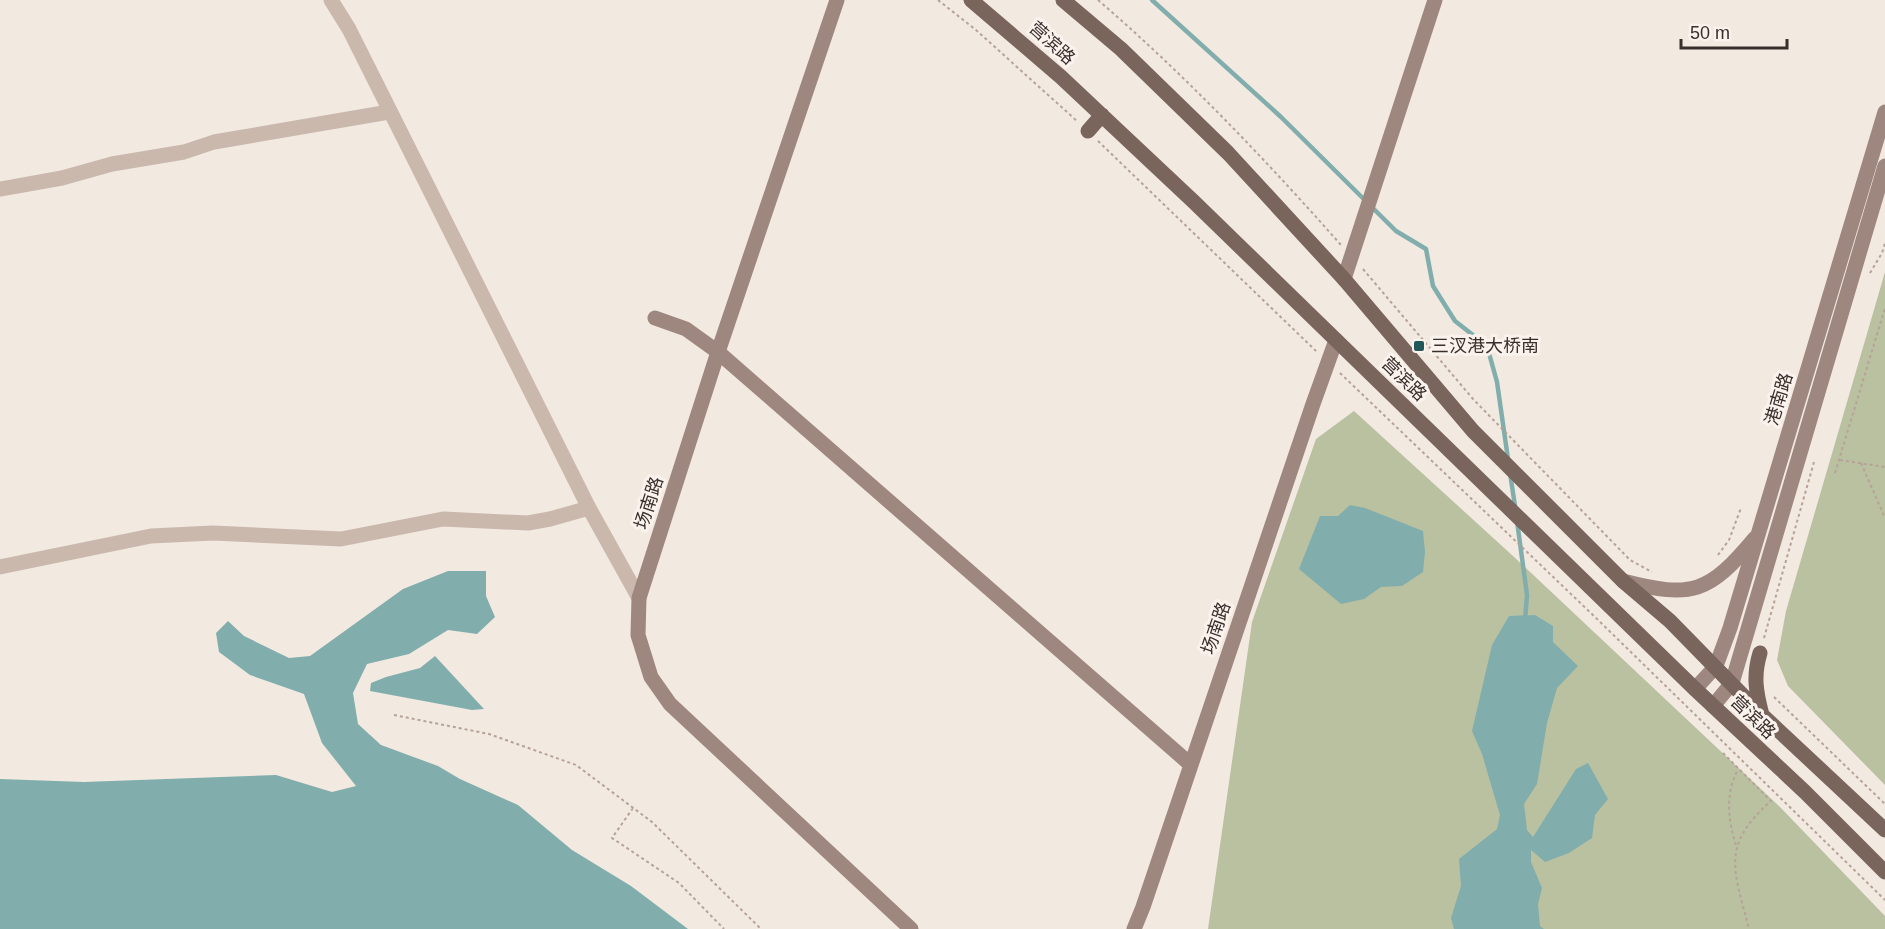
<svg xmlns="http://www.w3.org/2000/svg" width="1885" height="929" viewBox="0 0 1885 929" font-family="Arial,'Noto Sans SC',sans-serif">
	<style>
		.green { fill: #b9c1a1 }
		.water { fill: #81aeac }
		.lines { fill: none; stroke-linecap: round; stroke-linejoin: round }
		.stream { stroke: #81aeac; stroke-width: 4.5 }
		.path { stroke: #b6a297; stroke-width: 2; stroke-dasharray: 3 3; stroke-linecap: butt }
		.street { stroke: #cab8ad; stroke-width: 15 }
		.secondary { stroke: #9e877e; stroke-width: 15 }
		.primary { stroke: #7a655d; stroke-width: 15 }
		.poi-dot { fill: #235858; stroke: #faf3ed; stroke-width: 2 }
		.labels { text-anchor: middle; stroke-width: 6; stroke-linejoin: round; paint-order: stroke }
		.street-label { font-size: 18px; fill: #392e2b; stroke: #faf3ed }
		.poi-label { font-size: 18px; fill: #392e2b; stroke: #faf3ed; text-anchor: start }
	</style>
	<rect width="100%" height="100%" fill="#f2e9e1"/>
	<path class="green" d="M1885 272V785L1788 686 1777 660 1786 611Z
		M1354 411 1513 556 1780 807 1885 916V929H1208L1252 622 1316 439Z"/>
	<path class="water" d="M1350 505 1365 508 1423 531 1425 552 1423 572 1402 586 1381 587 1364 599 1341 604 1299 569 1320 516H1338Z
		M448 571H486V596L495 617 477 634 448 630 409 654 367 664 353 693 358 724 381 745 438 766 460 779 518 805 572 850 631 886 688 929H0V779L84 782 276 775 332 792 356 786 322 743 304 694 250 675 219 652 216 633 228 621 244 636 289 658 310 656 403 589Z
		M1535 615 1553 626V642L1578 666 1557 688 1547 723 1537 784 1524 804 1527 830 1533 837 1576 769 1588 763 1608 799 1595 815 1592 838 1569 853 1545 862 1531 850V862L1542 888 1538 904 1540 926 1544 929H1454L1451 918 1461 886 1459 859 1497 829 1500 815 1482 754 1472 731 1492 645 1509 616Z
		M435 656 484 709 472 710 370 691 371 683 386 677 420 668Z"/>
	<g class="lines">
		<path class="stream" d="M1152 0 1281 117 1396 231 1426 249 1433 286 1455 321 1487 346 1497 382 1508 459
			M1510 473 1515 506
			M1517 521 1527 595 1525 620"/>
		<path class="path" d="M938 0 976 30 1078 122
			M1098 0C1185 75 1265 159 1341 245
			M1098 141 1316 351
			M1363 269 1473 399 1630 560 1652 572
			M1870 273 1882 253 1885 243
			M1340 373 1595 617 1885 900
			M1840 460 1885 467
			M1861 463 1885 518
			M1835 473 1885 308
			M1718 555 1729 540 1741 508
			M1764 638 1814 462
			M1774 697 1885 804
			M394 715 489 734 576 765 652 822 761 929
			M1723 753 1771 801C1720 846 1734 870 1749 929
			M633 808 612 838 679 883 724 929
			M1736 845C1728 821 1725 792 1738 770"/>
		<path class="street" d="M331 0 349 29 589 508 639 598
			M0 189 62 178 112 164 184 152 214 142 389 112
			M0 567 151 536 213 533 341 539 443 519 528 523 550 519 589 508"/>
		<path class="secondary" d="M837 0 718 352 639 598 638 635 651 677 670 704 911 929
			M1344 279 1435 0
			M655 318 686 329 718 352 1190 764
			M1623 581C1693 599 1709 593 1755 538
			M1695 689 1716 666 1730 628 1885 112
			M1713 706 1732 683 1885 166
			M1134 929 1143 907 1313 404 1336 340"/>
		<path class="primary" d="M971 0 1061 77 1194 202 1695 689 1805 792 1885 872
			M1063 0 1121 49 1228 153 1344 279 1473 431 1623 581 1670 621 1762 715 1885 830
			M1088 131 1102 115
			M1760 653C1753 676 1756 692 1762 715"/>
	</g>
	<rect class="poi-dot" x="1413" y="340" width="12" height="12" rx="3"/>
	<g class="labels">
		<g class="street-label">
			<text transform="translate(1052 43) rotate(42)" y="6">营滨路</text>
			<text transform="translate(1404 379) rotate(44)" y="6">营滨路</text>
			<text transform="translate(1779 399) rotate(-73)" y="6">港南路</text>
			<text transform="translate(649 503) rotate(-72)" y="6">场南路</text>
			<text transform="translate(1216 628) rotate(-71)" y="6">场南路</text>
			<text transform="translate(1753 717) rotate(44)" y="6">营滨路</text>
		</g>
		<g class="poi-label">
			<text x="1431" y="352">三汊港大桥南</text>
		</g>
	</g>
	<path d="M1681 39v9h106v-9" fill="none" stroke="#392e2b" stroke-width="3"/>
	<text x="1690" y="39" font-size="18" fill="#392e2b" stroke="#faf3ed" stroke-width="4.5" paint-order="stroke">50 m</text>
</svg>
